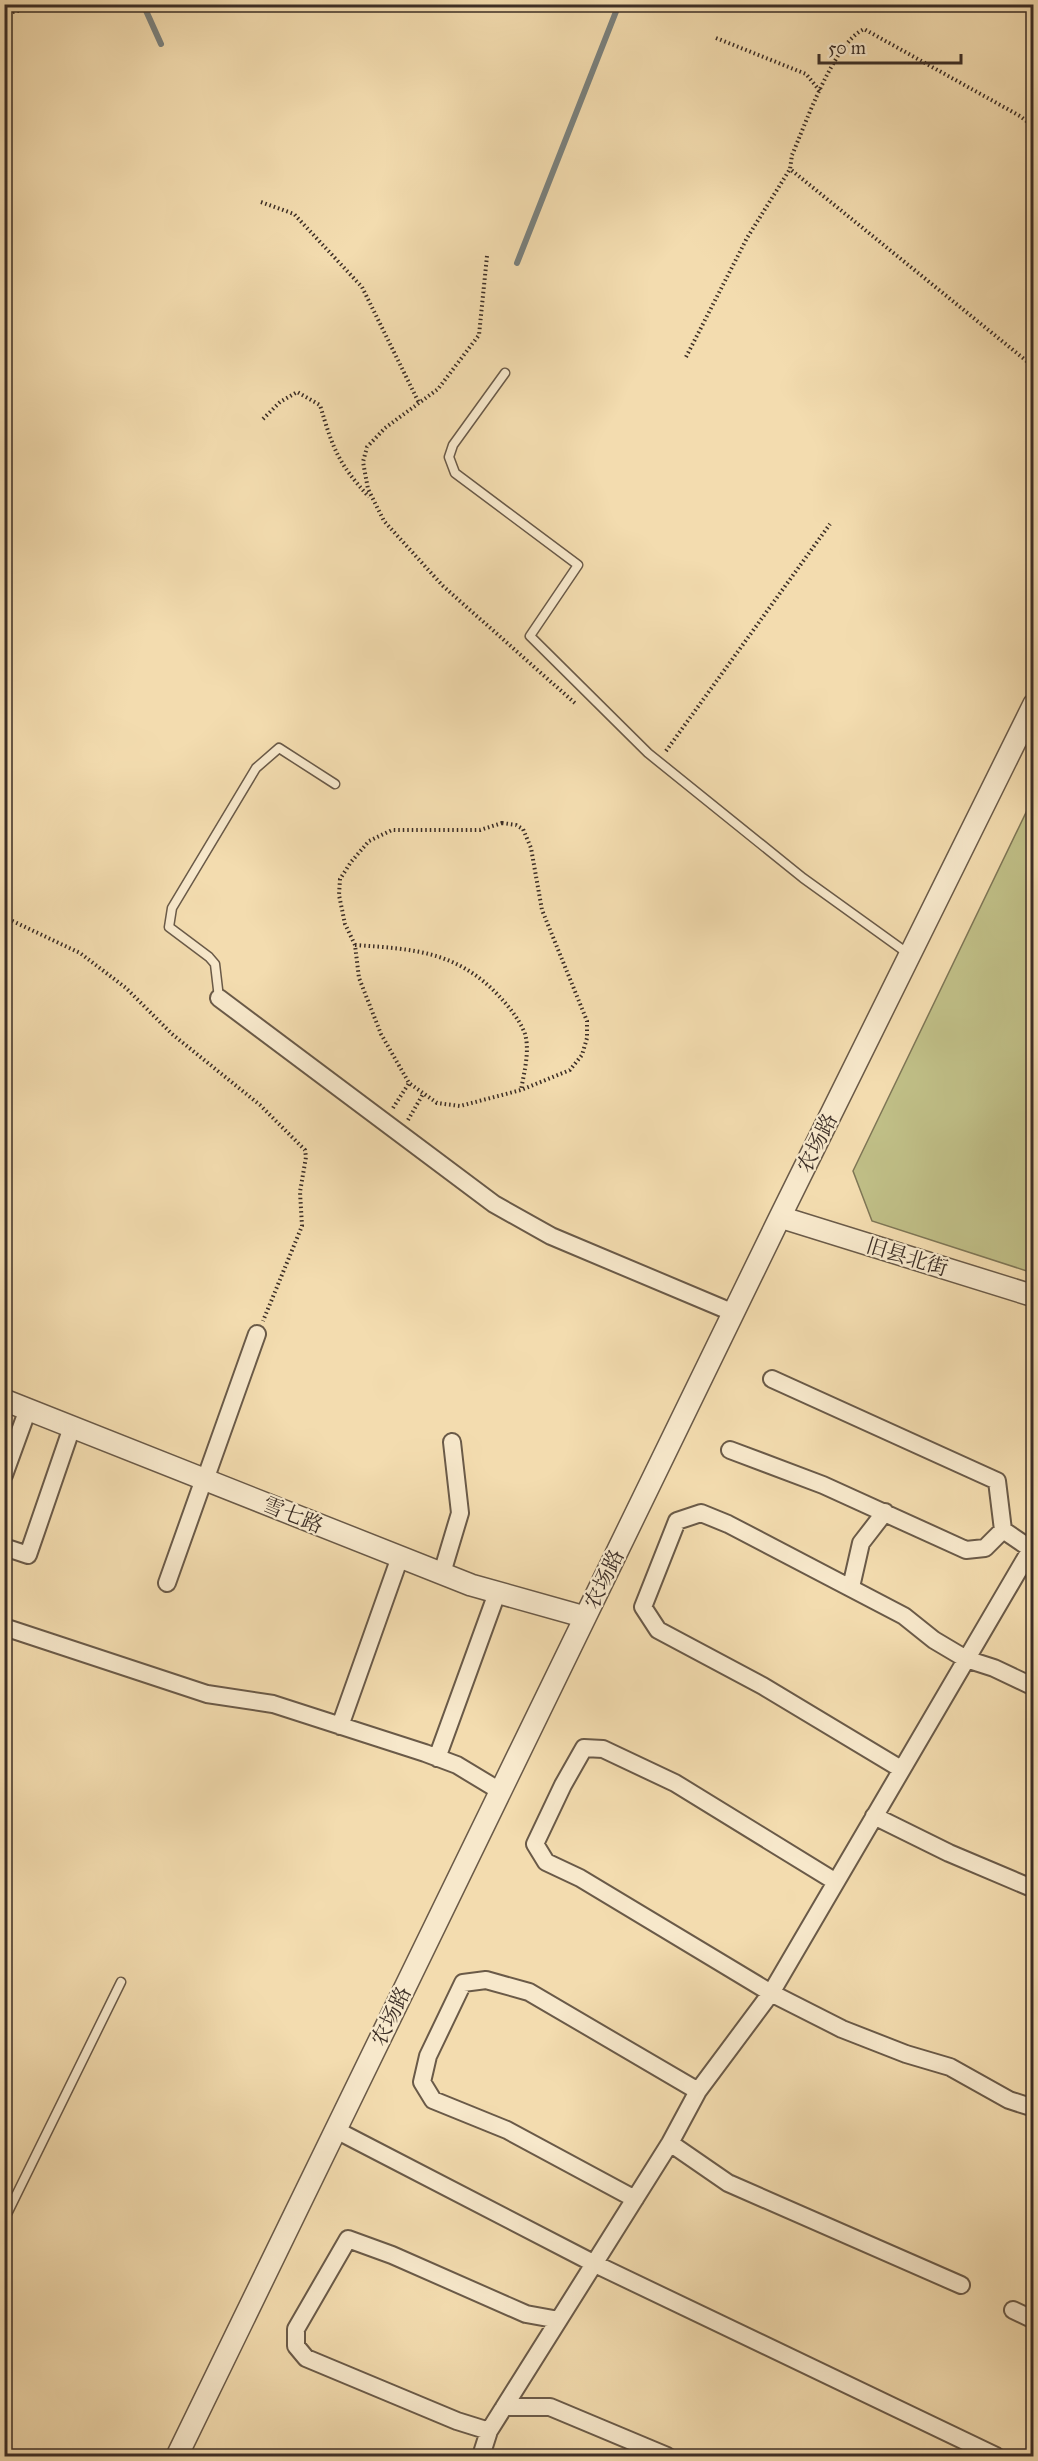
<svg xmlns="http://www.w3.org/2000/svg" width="1038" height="2461" viewBox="0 0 1038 2461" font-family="'IM FELL Great Primer','Noto Serif SC',serif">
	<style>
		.green { fill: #c0bf87; stroke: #7e7656; stroke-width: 1.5 }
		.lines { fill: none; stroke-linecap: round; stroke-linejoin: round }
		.stream { stroke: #7a817e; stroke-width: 6 }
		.service-casing { stroke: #6a5a48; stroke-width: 11 }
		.minor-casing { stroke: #6a5a48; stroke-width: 20 }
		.tertiary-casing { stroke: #6a5a48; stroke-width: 24 }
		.path { stroke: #3c2e26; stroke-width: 4; stroke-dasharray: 1.5 3; stroke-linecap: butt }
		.service { stroke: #f7e8cb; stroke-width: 8 }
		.minor { stroke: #f7e8cb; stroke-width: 16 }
		.tertiary { stroke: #f7e8cb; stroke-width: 21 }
		.labels { text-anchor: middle; stroke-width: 4.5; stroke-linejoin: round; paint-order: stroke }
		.street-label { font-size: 21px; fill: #3c2e26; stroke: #f7e8cb }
	</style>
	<rect width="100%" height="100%" fill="#f3dcaf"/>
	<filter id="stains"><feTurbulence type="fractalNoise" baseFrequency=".00333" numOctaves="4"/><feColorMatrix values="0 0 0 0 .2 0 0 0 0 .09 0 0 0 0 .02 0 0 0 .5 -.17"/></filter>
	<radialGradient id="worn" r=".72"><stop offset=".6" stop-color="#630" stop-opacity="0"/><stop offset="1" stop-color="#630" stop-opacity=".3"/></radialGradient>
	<path class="green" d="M1033 798 1034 1273H1033L872 1221 853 1171Z"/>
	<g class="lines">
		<path class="stream" d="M143 4 161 44
			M517 263 619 4"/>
		<g class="service-casing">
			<path id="service" d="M505 373 453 445 449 457 455 473 578 565 530 636 648 753 803 878 910 955
				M219 998 215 964 209 957 169 927 172 908 256 768 279 748 335 784
				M4 2220 121 1982"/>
		</g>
		<g class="minor-casing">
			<path id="minor" d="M219 998 494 1204 551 1236 734 1313
				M730 1450 823 1485 966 1550 985 1548 1003 1530
				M4 1475 28 1409
				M205 1480 257 1334
				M4 1547 28 1555 72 1427
				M442 1573 460 1513 452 1442
				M167 1583 204 1479
				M851 1587 861 1543 885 1512
				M4 1627 207 1694 273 1704 425 1753 457 1765 500 1791
				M340 1726 400 1557
				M437 1758 497 1593
				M901 1769 763 1686 658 1630 643 1607 677 1521 701 1513 728 1524 904 1616 934 1640 966 1659 994 1668 1034 1687
				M874 1816 949 1853 1034 1889
				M836 1882 675 1783 603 1749 584 1748 563 1785 535 1844 546 1862 580 1878 771 1993 842 2029 906 2054 950 2067 1009 2100 1034 2108
				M336 2130 595 2264 996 2456
				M670 2143 728 2183 961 2285
				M635 2199 507 2130 433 2100 422 2082 428 2056 463 1983 486 1980 529 1992 698 2091
				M1013 2310 1034 2320
				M504 2407H550L667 2456
				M489 2431 457 2421 306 2358 296 2346V2329L348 2239 392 2255 526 2314 559 2320
				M481 2456 489 2431 670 2143 698 2091 771 1993 1031 1549 1003 1530 997 1481 772 1379"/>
		</g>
		<g class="tertiary-casing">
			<path id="tertiary" d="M780 1217 1034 1296
				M4 1400 471 1585 585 1617
				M177 2456 780 1217 1034 704"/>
		</g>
		<path class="path" d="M4 14 35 7 37 4
			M716 38 806 74 820 91
			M1034 127 1020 116 864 29C833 44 806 123 792 155L790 169 1034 367
			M261 202 294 214 362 287 419 403
			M487 256 479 335 438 389 385 428 367 447 363 462 368 489 384 521 443 586 577 705
			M686 357 747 238 790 169
			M263 419 280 402 297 392 320 405C333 449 338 463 369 497
			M4 490 7 484
			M666 751 830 524
			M502 823 516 825 523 829 531 848 542 910 587 1021V1038L582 1055 570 1070 521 1090 460 1106 437 1103 409 1083 381 1034 359 978 355 945 345 924 339 895 340 879 351 862 369 841 392 830H480Z
			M4 917 80 953 126 988 172 1034 260 1105 305 1150 306 1157 300 1192 302 1226 263 1321
			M355 945C413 949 457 951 499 996 509 1007 520 1020 525 1034 530 1051 524 1073 521 1090
			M393 1108 409 1083
			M408 1120 423 1094"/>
		<use href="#service" class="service"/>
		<use href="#minor" class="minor"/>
		<use href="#tertiary" class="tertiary"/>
	</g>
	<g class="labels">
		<g class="street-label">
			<text transform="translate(817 1143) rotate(-63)" y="7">农场路</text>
			<text transform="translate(907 1257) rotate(17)" y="7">旧县北街</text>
			<text transform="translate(293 1515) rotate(22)" y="7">雪七路</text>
			<text transform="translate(604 1579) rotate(-64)" y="7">农场路</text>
			<text transform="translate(391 2016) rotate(-64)" y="7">农场路</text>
		</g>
	</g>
	<rect width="1038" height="2461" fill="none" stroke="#f3dcaf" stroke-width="24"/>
	<rect x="6" y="6" width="1026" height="2449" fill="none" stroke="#3c2e26" stroke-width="3"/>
	<rect x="12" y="12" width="1014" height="2437" fill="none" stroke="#3c2e26" stroke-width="1.5"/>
	<path d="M819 54v9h142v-9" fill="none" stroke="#3c2e26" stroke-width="3"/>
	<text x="828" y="54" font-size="18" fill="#3c2e26" stroke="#f7e8cb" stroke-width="4.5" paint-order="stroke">50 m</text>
	<rect width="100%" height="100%" filter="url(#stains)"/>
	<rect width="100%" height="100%" fill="url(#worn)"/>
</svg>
